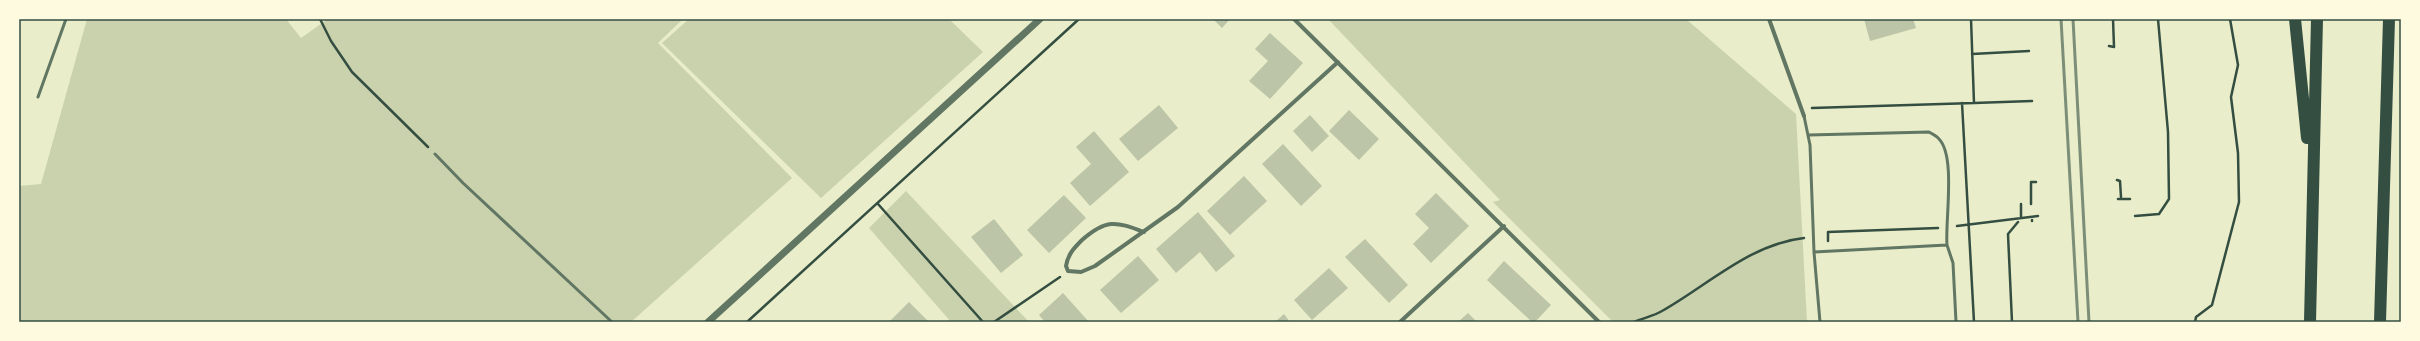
<svg xmlns="http://www.w3.org/2000/svg" width="2420" height="341" viewBox="0 0 2420 341" font-family="'Noto Sans',sans-serif">
	<style>
		.green { fill: #cad2ad }
		.building { fill: #bcc5a7 }
		.lines { fill: none; stroke-linecap: round; stroke-linejoin: round }
		.path { stroke: #344e41; stroke-width: 2.5 }
		.service { stroke: #617663; stroke-width: 3 }
		.minor { stroke: #617663; stroke-width: 4 }
		.tertiary { stroke: #617663; stroke-width: 7 }
		.motorway { stroke: #344e41; stroke-width: 12 }
		.rail { stroke: #7c8e77; stroke-width: 3 }
		.neatline { fill: none; stroke: #344e41; stroke-width: 1.5 }
	</style>
	<rect width="100%" height="100%" fill="#e9edc9"/>
	<path class="green" d="M87 19H286L301 38 328 19H683L658 43 792 178 631 322H19V186L41 184Z
		M689 19H949L983 52 821 198 662 43Z
		M1328 19H1686L1796 114 1807 322H1613L1493 202 1500 200Z
		M906 191 1029 322H951L869 228Z"/>
	<path class="building" d="M1213 19H1230L1222 28Z
		M1864 19H1913L1916 28 1870 41Z
		M1270 33 1303 63 1270 99 1249 81 1268 61 1255 49Z
		M1159 105 1178 128 1138 161 1119 139Z
		M1349 110 1379 139 1359 160 1329 131Z
		M1310 115 1329 136 1312 152 1293 131Z
		M1094 131 1129 172 1090 206 1070 183 1091 164 1076 147Z
		M1283 144 1322 186 1301 206 1262 164Z
		M1244 176 1267 201 1230 235 1207 211Z
		M1436 193 1469 226 1431 263 1413 244 1429 228 1415 214Z
		M1064 195 1086 218 1049 253 1027 230Z
		M1198 212 1235 256 1216 272 1200 252 1176 273 1156 249Z
		M994 219 1023 255 1001 273 971 237Z
		M1365 239 1408 285 1389 303 1345 257Z
		M1138 256 1159 280 1121 313 1100 290Z
		M1504 261 1551 305 1535 322H1532L1487 280Z
		M1329 268 1348 288 1312 320 1294 300Z
		M1063 293 1089 322H1045L1039 315Z
		M909 302 929 322 890 321Z
		M1468 313 1477 322H1458Z
		M1284 314 1290 322H1275Z"/>
	<g class="lines">
		<path class="path" d="M320 19 331 41 352 72 428 147
			M2109 46 2114 47 2113 19
			M1972 54 2029 51
			M1962 103 1974 322
			M1974 103 2032 101
			M1812 108 1974 103 1971 19
			M2117 180 2120 181 2121 197
			M2118 199H2130
			M878 204 983 322
			M2021 204V218
			M2031 204V182H2036
			M2135 216 2159 214 2169 199 2168 132 2158 19
			M2032 220V221
			M1957 226 2038 216
			M1828 241V232L1938 228
			M747 322 1079 19
			M994 322 1060 277
			M1634 322C1643 318 1654 316 1662 311 1708 285 1750 244 1804 238
			M2012 322 2008 234 2018 222
			M2195 322 2196 317 2212 305 2239 202 2238 153 2231 97 2238 65 2230 19"/>
		<path class="service" d="M38 97 66 19
			M1804 116 1810 145 1814 252 1947 245C1945 221 1956 156 1939 139 1937 136 1932 134 1929 132L1809 135
			M435 154 463 183 612 322
			M1947 245 1953 263 1956 322
			M1814 252 1820 322"/>
		<path class="minor" d="M1294 19 1599 322
			M1769 19 1804 116
			M1144 232C1115 221 1106 219 1082 240 1074 248 1068 254 1066 266L1068 271 1081 272 1095 266 1178 207 1338 62
			M1400 322 1504 226"/>
		<path class="tertiary" d="M708 322 1040 19"/>
		<path class="motorway" d="M2295 19 2307 138
			M2310 322 2317 19
			M2380 322 2389 19"/>
		<path class="rail" d="M2061 19 2078 322
			M2073 19 2089 322"/>
	</g>
	<rect width="2420" height="341" fill="none" stroke="#fefae0" stroke-width="40"/>
	<rect x="20" y="20" width="2380" height="301" class="neatline"/>
</svg>
